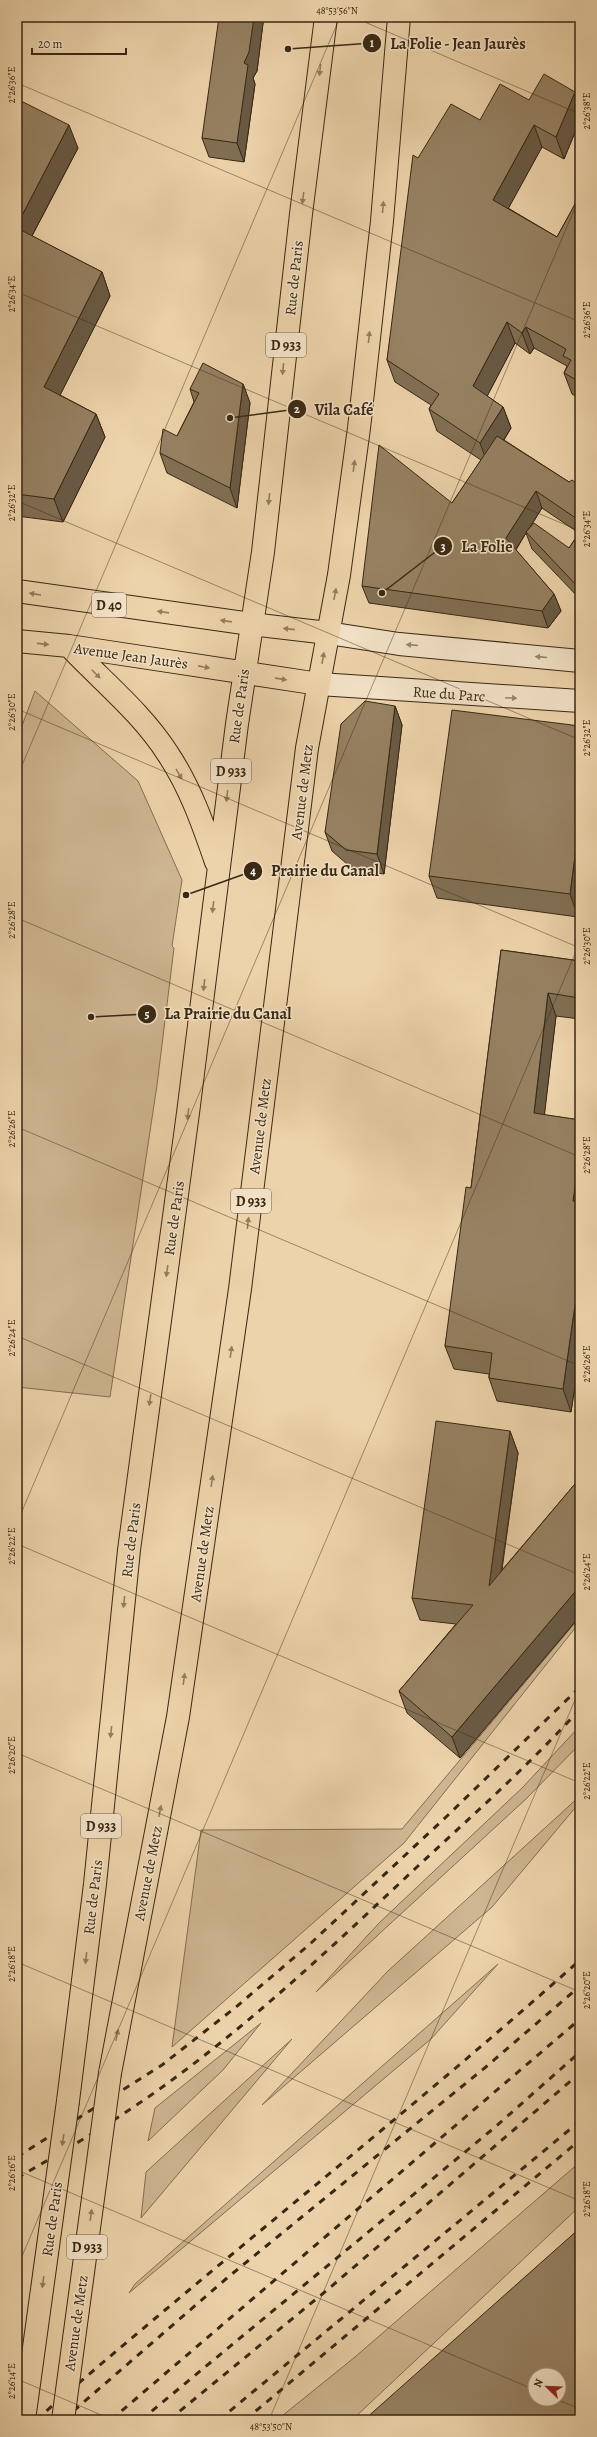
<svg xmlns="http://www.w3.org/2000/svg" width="597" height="2437" viewBox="0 0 597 2437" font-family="Alegreya,serif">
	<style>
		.green { fill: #ceb691; stroke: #836f52 }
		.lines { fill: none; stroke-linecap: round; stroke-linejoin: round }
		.secondary-casing { stroke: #382812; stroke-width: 24 }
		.primary-casing { stroke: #382812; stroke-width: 24 }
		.secondary { stroke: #f3e2c8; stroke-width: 22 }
		.primary { stroke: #edd3ab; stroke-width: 22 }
		.rail { stroke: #382812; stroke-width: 3; stroke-dasharray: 7 7; stroke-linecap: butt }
		.primary-bridge-casing { stroke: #382812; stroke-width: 24; stroke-linecap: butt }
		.primary-bridge { stroke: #edd3ab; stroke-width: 22 }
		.wall { fill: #816f54; stroke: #382812; fill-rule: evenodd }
		.shaded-wall { fill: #695a45; stroke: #382812 }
		.building { fill: #968162; stroke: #382812; fill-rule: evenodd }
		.oneway { fill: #927e5e }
		.oneway2 { fill: #96856d }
		.ticks { fill: none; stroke: #382812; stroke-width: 1; stroke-opacity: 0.45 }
		.labels { text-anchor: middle; stroke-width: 3; stroke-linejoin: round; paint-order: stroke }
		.shield { fill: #f3e2c8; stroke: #706049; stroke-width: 1 }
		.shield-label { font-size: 14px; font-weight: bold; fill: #382812 }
		.street-label { font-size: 15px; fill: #382812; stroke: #f3e2c8 }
		.leader { fill: none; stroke: #382812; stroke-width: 1.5 }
		.callout-dot { fill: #382812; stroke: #f3e2c8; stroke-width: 1.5 }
		.mark-label { font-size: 12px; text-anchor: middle; font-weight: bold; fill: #fff }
		.callout-label { font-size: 16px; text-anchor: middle; font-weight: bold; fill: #382812; stroke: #f3e2c8; stroke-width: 3; stroke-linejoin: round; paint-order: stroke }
		.neatline { fill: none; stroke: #382812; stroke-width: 1.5 }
		.ticks-label { font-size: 10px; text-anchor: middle; fill: #382812 }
	</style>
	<rect width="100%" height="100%" fill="#edd3ab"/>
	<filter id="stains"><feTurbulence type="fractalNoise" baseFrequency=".005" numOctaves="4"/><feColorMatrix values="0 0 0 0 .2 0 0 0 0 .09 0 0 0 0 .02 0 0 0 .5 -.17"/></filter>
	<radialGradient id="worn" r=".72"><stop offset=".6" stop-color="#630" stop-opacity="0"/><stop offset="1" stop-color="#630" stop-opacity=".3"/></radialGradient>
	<path class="green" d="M35 691 138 781 182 880 172 946 174 948 157 1085 110 1397 17 1387V739Z
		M580 1617V1622L404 1843 172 2047 201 1830 402 1829Z
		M580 1726V1744L526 1799 316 1992 379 1923 522 1788Z
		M580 1796V1802L492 1907 262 2105 388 1971Z
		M498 1964 431 2039 129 2293 135 2284Z
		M261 2023 223 2070 148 2141 155 2108Z
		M292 2039 141 2218 146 2172Z
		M580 2162V2206L352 2420H277L355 2357Z"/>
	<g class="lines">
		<g class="secondary-casing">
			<path id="secondary" d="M328 633 399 644 580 661
				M319 684 580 701"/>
		</g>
		<g class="primary-casing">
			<path id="primary" d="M17 591 251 624 328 633
				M17 641 69 646 319 684
				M69 646C102 681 142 713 168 754 190 787 203 824 216 862
				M110 2073 178 1717 240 1289 307 748 339 575 359 428 382 221 399 17
				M68 2101 95 1884 129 1550 188 1113 237 724 263 552 301 214 326 17"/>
		</g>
		<use href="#secondary" class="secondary"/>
		<use href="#primary" class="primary"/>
		<path class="rail" d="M17 2157 162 2065 236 2007 310 1944 446 1817 580 1687
			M17 2178C66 2150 115 2121 161 2088 253 2022 336 1943 418 1866 473 1815 529 1765 580 1709
			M36 2420C215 2264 403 2118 580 1960
			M63 2420 227 2278 487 2066 580 1986
			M111 2420 580 2019
			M141 2420 494 2128 580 2052
			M169 2420 326 2291 580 2073
			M219 2420 580 2121
			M245 2420 580 2140"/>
		<g class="primary-bridge-casing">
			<path id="primary-bridge" d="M24 2420 68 2101
				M63 2420 110 2073"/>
		</g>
		<use href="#primary-bridge" class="primary-bridge"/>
	</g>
	<path class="wall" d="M263 23 257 71 253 78 255 84 244 162 209 157 202 138Z
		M575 92 580 105V120L564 159 542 147 508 208 557 237 580 195V399L572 394 564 373 567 366 534 348 530 354 515 343 487 396 503 407 511 428 504 440 569 482 580 486V599L532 549 526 533 516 550 554 594 561 611 548 628 369 603 362 586 452 503 481 460 437 431 429 409 431 405 395 382 387 360 418 158 480 120 529 100ZM542 508 579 533 569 548 529 529Z
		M17 99 78 148 32 236 102 272 110 296 60 395 96 414 105 437 63 522 17 516Z
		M243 384 250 403 237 508 167 473 160 453 177 436 194 402 190 389Z
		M395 706 402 725 384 874 354 870 332 851 325 832Z
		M580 726 578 917 437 898 429 876Z
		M501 950 580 961V1019L556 1016 544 1115 580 1120V1352L571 1412 497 1401 489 1378V1374L454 1369 445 1346 471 1188Z
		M510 1431 518 1453 502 1570 580 1478V1616L460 1758 407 1713 399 1691 456 1624 420 1620 412 1598Z"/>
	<path class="shaded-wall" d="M253 17H261L263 23 257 71 253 78 255 84 244 162 237 143 244 63Z
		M575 92 580 105V120L564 159 556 137Z
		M69 125 78 148 24 251 17 231V225Z
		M534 125 542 147 501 222 493 200Z
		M102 272 110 296 52 411 44 387Z
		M507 322 515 343 481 408 473 386Z
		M526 327 534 348 530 354 522 333Z
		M243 384 250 403 237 508 230 488Z
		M503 407 511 428 488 465 480 443Z
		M96 414 105 437 63 522 54 499Z
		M536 491 542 508 512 555 506 538Z
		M554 594 561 611 548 628 542 611Z
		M395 706 402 725 384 874 377 854Z
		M580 817V902L578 917 570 894Z
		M548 993 556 1016 542 1136 534 1113Z
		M580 1151V1219L573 1201Z
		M578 1284 580 1289V1352L571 1412 563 1389Z
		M510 1431 518 1453 496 1607 489 1586Z
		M580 1586V1616L460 1758 452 1737Z"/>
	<path class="building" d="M219 17H254L249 52 244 63 248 65 237 143 202 138Z
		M544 74 575 92 556 137 534 125 493 200 557 237 580 195V382L564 373 571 360 563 356 566 349 526 327 522 333 507 322 473 386 503 407 480 443 429 409 439 394 387 360 413 155 418 158 451 104 480 120 500 84 529 100Z
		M17 99 69 125 17 225Z
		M17 228 102 272 44 387 96 414 54 499 17 494Z
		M203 363 243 384 230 488 160 453 163 429 177 436 199 393 190 389Z
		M497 436 569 482 572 480 580 486V521L536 491 506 538 554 594 542 611 362 586 379 445 452 503Z
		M534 523 569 548 580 532V589L526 532Z
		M365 701 395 706 377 854 346 850 325 832 341 724Z
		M452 710 580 726V817L570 894 429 876Z
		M501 950 580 961V998L548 993 534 1113 580 1120V1151L573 1201 580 1202V1288L578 1284 563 1389 489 1378 492 1353 445 1346 466 1187 471 1188Z
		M436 1421 510 1431 489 1586 580 1478V1586L452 1737 399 1691 473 1605 412 1598Z
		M580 2228V2420H364ZM535 2375H559V2399H535Z"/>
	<defs><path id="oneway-solid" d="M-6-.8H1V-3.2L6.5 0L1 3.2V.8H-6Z"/></defs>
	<g class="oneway">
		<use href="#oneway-solid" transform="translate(320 70) rotate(97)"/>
		<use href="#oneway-solid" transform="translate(303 198) rotate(97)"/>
		<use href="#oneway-solid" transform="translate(383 207) rotate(-85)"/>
		<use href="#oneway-solid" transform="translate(369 337) rotate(-84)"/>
		<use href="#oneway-solid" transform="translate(283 369) rotate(96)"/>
		<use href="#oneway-solid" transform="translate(354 466) rotate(-82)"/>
		<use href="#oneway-solid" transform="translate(269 499) rotate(96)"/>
		<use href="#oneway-solid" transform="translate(35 594) rotate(-171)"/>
		<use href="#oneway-solid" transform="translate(335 594) rotate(-79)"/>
		<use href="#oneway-solid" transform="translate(163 612) rotate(-172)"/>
		<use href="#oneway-solid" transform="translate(226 621) rotate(-172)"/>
		<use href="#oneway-solid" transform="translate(289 629) rotate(-174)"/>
		<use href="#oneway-solid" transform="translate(43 644) rotate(6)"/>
		<use href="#oneway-solid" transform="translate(323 658) rotate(-80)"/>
		<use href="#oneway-solid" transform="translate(204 667) rotate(11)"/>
		<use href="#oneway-solid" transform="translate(96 674) rotate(45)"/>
		<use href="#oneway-solid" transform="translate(281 679) rotate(8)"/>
		<use href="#oneway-solid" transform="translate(179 774) rotate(60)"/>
		<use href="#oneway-solid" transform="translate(227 796) rotate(97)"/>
		<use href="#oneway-solid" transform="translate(213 907) rotate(97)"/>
		<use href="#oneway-solid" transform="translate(204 985) rotate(97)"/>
		<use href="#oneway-solid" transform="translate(188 1114) rotate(97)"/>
		<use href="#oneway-solid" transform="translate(248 1223) rotate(-83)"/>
		<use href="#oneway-solid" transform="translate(167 1271) rotate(98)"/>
		<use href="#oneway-solid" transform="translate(231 1352) rotate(-82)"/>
		<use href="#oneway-solid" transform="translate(150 1400) rotate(98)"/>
		<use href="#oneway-solid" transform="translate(212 1481) rotate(-82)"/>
		<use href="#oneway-solid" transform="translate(124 1602) rotate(96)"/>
		<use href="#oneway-solid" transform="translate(184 1679) rotate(-82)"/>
		<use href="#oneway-solid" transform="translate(111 1732) rotate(96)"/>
		<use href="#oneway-solid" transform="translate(160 1811) rotate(-79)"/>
		<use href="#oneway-solid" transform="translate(86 1958) rotate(97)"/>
		<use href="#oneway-solid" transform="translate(117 2035) rotate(-79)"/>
		<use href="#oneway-solid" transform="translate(63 2140) rotate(98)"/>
		<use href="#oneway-solid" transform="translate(91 2215) rotate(-82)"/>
		<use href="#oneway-solid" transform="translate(43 2282) rotate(98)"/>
	</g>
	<g class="oneway2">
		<use href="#oneway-solid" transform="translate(412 645) rotate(-175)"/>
		<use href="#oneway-solid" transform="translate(541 657) rotate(-175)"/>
		<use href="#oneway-solid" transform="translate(511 698) rotate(3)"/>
	</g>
	<path class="ticks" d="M353 17 580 114M17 31 23 17M17 83 580 322M17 292 580 531M17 501 580 740M17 709 580 948M17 777 340 17M17 918 580 1157M17 1127 580 1366M17 1336 580 1575M17 1523 580 196M17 1544 580 1783M17 1753 580 1992M17 1962 580 2201M17 2170 535 2390M17 2268 580 942M17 2379 113 2420M556 2399 580 2409M269 2420 580 1688"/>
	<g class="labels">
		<g class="shield">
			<rect x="266" y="333" width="40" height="24" rx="3"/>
			<rect x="92" y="593" width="34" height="24" rx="3"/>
			<rect x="211" y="759" width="40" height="24" rx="3"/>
			<rect x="231" y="1189" width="40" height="24" rx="3"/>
			<rect x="81" y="1814" width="40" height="24" rx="3"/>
			<rect x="67" y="2235" width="40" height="24" rx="3"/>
		</g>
		<g class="shield-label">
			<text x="286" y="350">D 933</text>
			<text x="109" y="610">D 40</text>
			<text x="231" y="776">D 933</text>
			<text x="251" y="1206">D 933</text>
			<text x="101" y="1831">D 933</text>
			<text x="87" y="2252">D 933</text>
		</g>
		<g class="street-label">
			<text transform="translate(294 278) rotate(-84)" y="5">Rue de Paris</text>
			<text transform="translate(131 656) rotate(8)" y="5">Avenue Jean Jaurès</text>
			<text transform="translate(449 694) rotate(4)" y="5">Rue du Parc</text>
			<text transform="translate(239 706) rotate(-82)" y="5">Rue de Paris</text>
			<text transform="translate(302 792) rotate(-83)" y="5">Avenue de Metz</text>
			<text transform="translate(260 1126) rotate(-83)" y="5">Avenue de Metz</text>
			<text transform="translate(174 1218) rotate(-82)" y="5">Rue de Paris</text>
			<text transform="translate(131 1540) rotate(-83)" y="5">Rue de Paris</text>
			<text transform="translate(202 1554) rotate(-82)" y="5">Avenue de Metz</text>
			<text transform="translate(148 1873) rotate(-79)" y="5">Avenue de Metz</text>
			<text transform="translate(93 1897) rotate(-83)" y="5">Rue de Paris</text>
			<text transform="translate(52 2219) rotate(-82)" y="5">Rue de Paris</text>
			<text transform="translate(76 2323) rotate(-82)" y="5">Avenue de Metz</text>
		</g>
	</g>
	<path class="leader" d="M288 49L372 43M230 418L297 409M382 593L443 546M186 895L253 871M91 1017L147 1014"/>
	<g class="callout-dot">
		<circle cx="288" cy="49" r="4"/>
		<circle cx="230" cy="418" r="4"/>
		<circle cx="382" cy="593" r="4"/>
		<circle cx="186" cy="895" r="4"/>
		<circle cx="91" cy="1017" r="4"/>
		<circle cx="372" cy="43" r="10"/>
		<circle cx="297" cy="409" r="10"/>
		<circle cx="443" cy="546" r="10"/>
		<circle cx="253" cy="871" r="10"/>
		<circle cx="147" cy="1014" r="10"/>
	</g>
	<g class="mark-label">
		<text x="372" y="47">1</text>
		<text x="297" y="413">2</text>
		<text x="443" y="551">3</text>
		<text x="253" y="875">4</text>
		<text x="147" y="1018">5</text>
	</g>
	<g class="callout-label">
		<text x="458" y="49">La Folie - Jean Jaurès</text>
		<text x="344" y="415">Vila Café</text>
		<text x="487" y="552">La Folie</text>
		<text x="325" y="876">Prairie du Canal</text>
		<text x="228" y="1019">La Prairie du Canal</text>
	</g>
	<rect width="597" height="2437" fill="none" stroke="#edd3ab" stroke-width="44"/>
	<g transform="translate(547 2387) rotate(293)"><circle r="19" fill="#f3e2c8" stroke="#a8987f"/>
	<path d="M0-3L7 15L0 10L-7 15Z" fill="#8f2418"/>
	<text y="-6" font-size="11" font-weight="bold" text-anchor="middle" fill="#382812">N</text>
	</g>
	<path d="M32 48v6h94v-6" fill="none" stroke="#382812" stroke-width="2"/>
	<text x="38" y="48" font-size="12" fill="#382812" stroke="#f3e2c8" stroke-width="3" paint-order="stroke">20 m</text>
	<rect x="22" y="22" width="553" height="2393" class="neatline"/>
	<g class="ticks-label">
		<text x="337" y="14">48°53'56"N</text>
		<text transform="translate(11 85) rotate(-90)" y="4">2°26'36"E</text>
		<text transform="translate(586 111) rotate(-90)" y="4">2°26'38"E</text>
		<text transform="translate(11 294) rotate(-90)" y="4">2°26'34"E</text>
		<text transform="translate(586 320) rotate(-90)" y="4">2°26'36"E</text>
		<text transform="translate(11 503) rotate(-90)" y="4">2°26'32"E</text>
		<text transform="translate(586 529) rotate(-90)" y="4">2°26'34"E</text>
		<text transform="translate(11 712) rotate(-90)" y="4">2°26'30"E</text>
		<text transform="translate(586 738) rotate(-90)" y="4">2°26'32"E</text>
		<text transform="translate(11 920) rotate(-90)" y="4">2°26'28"E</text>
		<text transform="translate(586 946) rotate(-90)" y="4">2°26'30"E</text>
		<text transform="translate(11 1129) rotate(-90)" y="4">2°26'26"E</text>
		<text transform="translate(586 1155) rotate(-90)" y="4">2°26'28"E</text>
		<text transform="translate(11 1338) rotate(-90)" y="4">2°26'24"E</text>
		<text transform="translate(586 1364) rotate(-90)" y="4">2°26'26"E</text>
		<text transform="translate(11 1546) rotate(-90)" y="4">2°26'22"E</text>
		<text transform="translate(586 1572) rotate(-90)" y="4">2°26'24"E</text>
		<text transform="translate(11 1755) rotate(-90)" y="4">2°26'20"E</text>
		<text transform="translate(586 1781) rotate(-90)" y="4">2°26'22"E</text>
		<text transform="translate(11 1964) rotate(-90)" y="4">2°26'18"E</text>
		<text transform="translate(586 1990) rotate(-90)" y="4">2°26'20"E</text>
		<text transform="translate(11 2173) rotate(-90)" y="4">2°26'16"E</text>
		<text transform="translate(586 2199) rotate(-90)" y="4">2°26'18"E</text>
		<text transform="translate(11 2381) rotate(-90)" y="4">2°26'14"E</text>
		<text x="271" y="2430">48°53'50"N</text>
	</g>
	<rect width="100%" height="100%" filter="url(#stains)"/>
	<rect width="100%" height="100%" fill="url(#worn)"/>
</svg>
